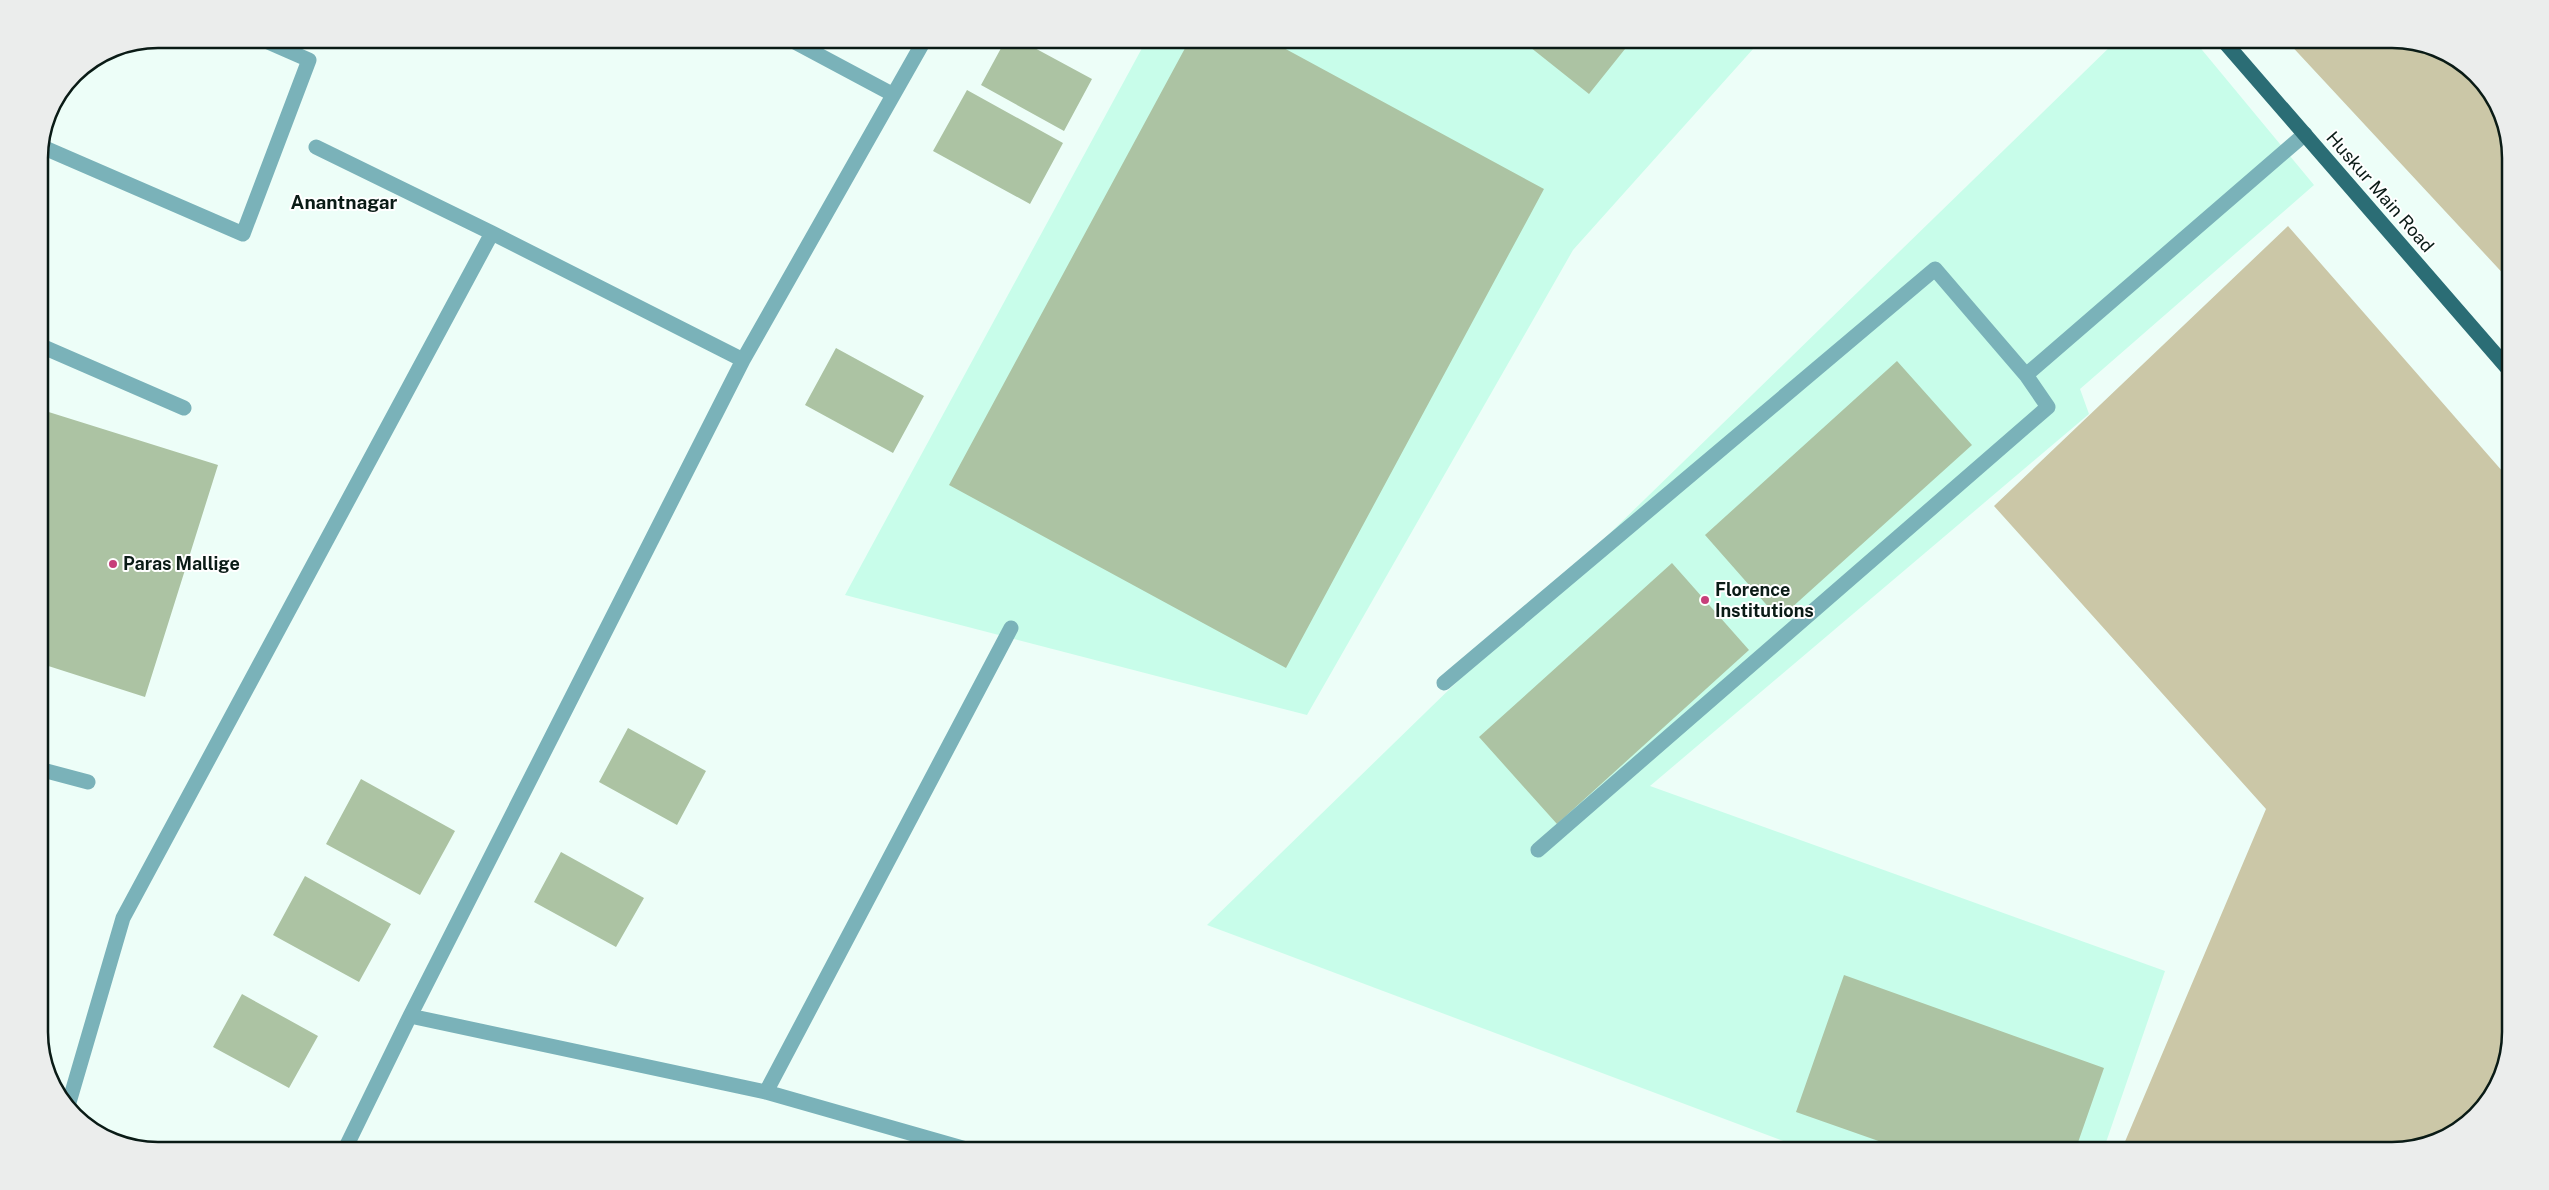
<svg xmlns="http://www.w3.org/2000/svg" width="2549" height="1190" viewBox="0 0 2549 1190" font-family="'Public Sans',sans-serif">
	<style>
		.built { fill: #c8fdea }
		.green { fill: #cbc7a7 }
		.building { fill: #acc3a3 }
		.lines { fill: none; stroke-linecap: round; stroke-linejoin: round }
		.minor { stroke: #7ab2b9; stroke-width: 15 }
		.major { stroke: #2b6d75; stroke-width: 15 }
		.poi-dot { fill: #c73e7a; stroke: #fff; stroke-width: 2 }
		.labels { text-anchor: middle; stroke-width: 4; stroke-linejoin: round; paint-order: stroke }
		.street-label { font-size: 18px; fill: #0a1b16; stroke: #fff }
		.poi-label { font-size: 18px; font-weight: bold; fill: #0a1b16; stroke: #fff; text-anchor: start }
		.neighbourhood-label { font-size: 19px; font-weight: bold; fill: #0a1b16; stroke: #fff }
		.rim { fill: none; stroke: #0a1b16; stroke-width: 2.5 }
	</style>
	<rect width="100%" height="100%" fill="#edfef8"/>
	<path class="built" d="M1147 39H1762L1573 250 1307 715 845 595Z
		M2118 39H2193L2314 185 2080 389 2089 414 1650 786 2165 971 2103 1151H1810L1207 925Z"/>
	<path class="green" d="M2287 39H2392L2438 48 2490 91 2510 150V281L2286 40Z
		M2288 226 2510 480V1033L2501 1079 2458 1131 2392 1151H2121L2266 809 1994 506Z"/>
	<path class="building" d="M460 39H481L476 48Z
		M1006 39H1018L1092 79 1064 131 981 85Z
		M1190 39H1267L1544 189 1286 668 949 485Z
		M1520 39H1633L1589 94Z
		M967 90 1063 143 1030 204 933 151Z
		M836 348 924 396 893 453 805 405Z
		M1897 361 1972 445 1779 619 1705 535Z
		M39 409 218 465 145 697 39 663Z
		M1672 563 1749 650 1557 824 1479 737Z
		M628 728 706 771 677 825 599 782Z
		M361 779 455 831 420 895 326 844Z
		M561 852 644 898 616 947 534 902Z
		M305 876 391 924 359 982 273 935Z
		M1844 975 2104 1068 2075 1151H1907L1796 1112Z
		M242 994 318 1036 289 1088 213 1047Z"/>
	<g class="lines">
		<path class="minor" d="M789 39 892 94
			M40 146 243 234 309 60 261 39
			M316 147 492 233 743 360
			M39 345 184 408
			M1444 683 1935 269 2026 375
			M39 769 88 782
			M1538 850 2048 407 2026 375 2305 134
			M410 1016 766 1092 973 1151
			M766 1092 1011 628
			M68 1106 123 918 492 233
			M344 1151 410 1016 743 360 925 39"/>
		<path class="major" d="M2222 39 2510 371"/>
	</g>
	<g class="poi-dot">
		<circle cx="113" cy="564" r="5"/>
		<circle cx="1705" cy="600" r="5"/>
	</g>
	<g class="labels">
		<g class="street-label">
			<text transform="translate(2380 192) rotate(49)" y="6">Huskur Main Road</text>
		</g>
		<g class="poi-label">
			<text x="123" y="570">Paras Mallige</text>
			<text x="1715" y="596">Florence<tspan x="1715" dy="21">Institutions</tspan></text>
		</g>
		<g class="neighbourhood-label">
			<text x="344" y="209">Anantnagar</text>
		</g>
	</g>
	<path d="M0 0H2549V1190H0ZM158 48H2392A110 110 0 0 1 2502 158V1032A110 110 0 0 1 2392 1142H158A110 110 0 0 1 48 1032V158A110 110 0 0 1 158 48Z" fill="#ebedec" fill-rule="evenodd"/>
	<path class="rim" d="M158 48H2392A110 110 0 0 1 2502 158V1032A110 110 0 0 1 2392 1142H158A110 110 0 0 1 48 1032V158A110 110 0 0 1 158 48Z"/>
</svg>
